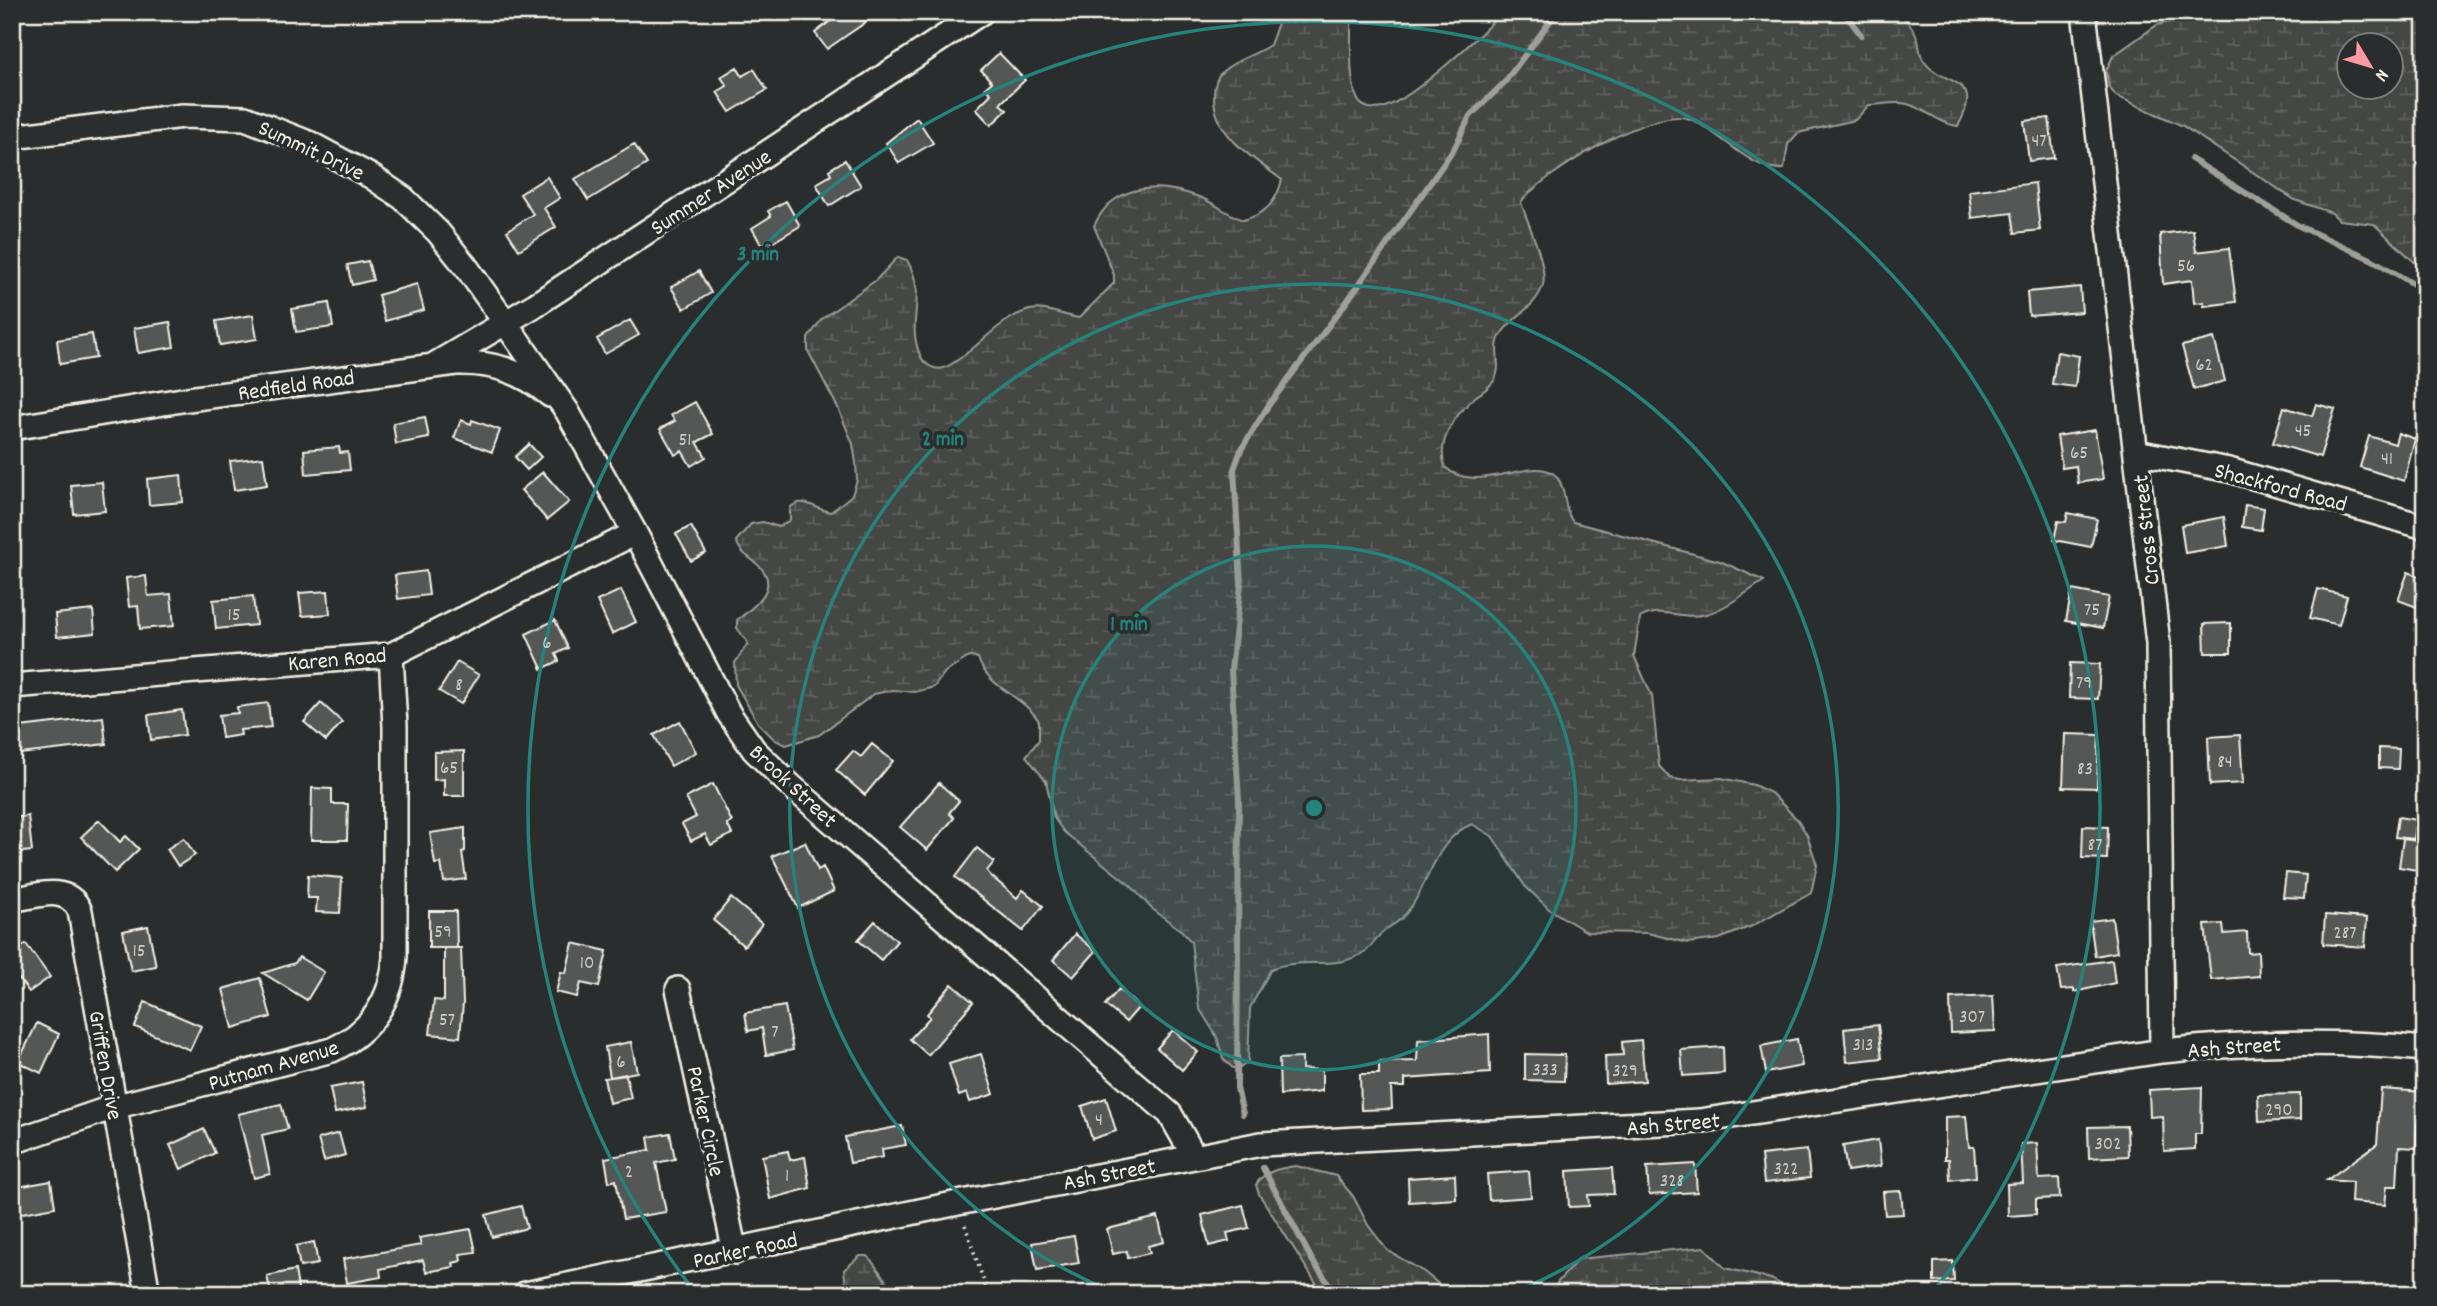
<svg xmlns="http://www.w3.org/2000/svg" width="2437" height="1306" viewBox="0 0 2437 1306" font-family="Dekko,sans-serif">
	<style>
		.wetland { fill: url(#wetland-marsh); stroke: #9c9c96; stroke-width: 2; fill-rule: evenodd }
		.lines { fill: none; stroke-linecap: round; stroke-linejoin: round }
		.stream { stroke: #9f9f9a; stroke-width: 6 }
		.building { fill: #555756; stroke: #f4f1e8; stroke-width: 2 }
		.minor-casing { stroke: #f4f1e8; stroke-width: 28 }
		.path { stroke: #f4f1e8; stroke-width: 3.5; stroke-dasharray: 2 5; stroke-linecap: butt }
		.minor { stroke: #2a2d2e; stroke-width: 23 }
		.ring { fill: none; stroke: #26827a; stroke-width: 3.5 }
		.labels { text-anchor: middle; stroke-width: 7; stroke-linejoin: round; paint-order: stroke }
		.number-label { font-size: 19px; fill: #cccac4 }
		.street-label { font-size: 23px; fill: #f4f1e8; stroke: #2a2d2e }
		.centre { fill: #26827a; stroke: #2a2d2e; stroke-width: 3.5 }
		.ring-label { font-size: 21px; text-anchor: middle; font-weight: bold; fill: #26827a; stroke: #2a2d2e; stroke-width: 7; stroke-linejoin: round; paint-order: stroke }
	</style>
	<defs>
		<pattern id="wetland-marsh" width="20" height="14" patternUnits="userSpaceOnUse" patternTransform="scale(1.75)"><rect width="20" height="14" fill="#444645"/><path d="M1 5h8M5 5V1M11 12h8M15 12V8" fill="none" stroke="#606160"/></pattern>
	</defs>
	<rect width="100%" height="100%" fill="#2a2d2e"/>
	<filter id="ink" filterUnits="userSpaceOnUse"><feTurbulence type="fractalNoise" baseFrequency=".0143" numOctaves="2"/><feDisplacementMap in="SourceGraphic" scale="14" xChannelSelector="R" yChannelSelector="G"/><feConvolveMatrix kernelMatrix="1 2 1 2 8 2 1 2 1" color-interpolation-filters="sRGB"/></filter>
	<g filter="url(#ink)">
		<path class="wetland" d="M1282 12H1351C1352 34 1347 86 1360 103 1366 109 1378 110 1385 107 1415 97 1480 36 1502 12H1900C1907 20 1915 30 1918 40 1920 48 1919 54 1924 61 1940 86 1987 75 1958 126 1941 124 1929 112 1913 106 1900 100 1883 105 1869 105L1855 120 1798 133 1788 144 1784 169C1750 172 1719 130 1690 119 1654 105 1543 174 1521 202 1527 222 1548 266 1543 285 1536 308 1514 315 1502 333 1491 348 1503 364 1495 379 1490 388 1483 391 1475 397 1456 414 1436 440 1445 467 1476 497 1535 453 1556 476 1568 490 1562 508 1573 522L1720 561 1764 581C1746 592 1726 609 1706 614 1683 621 1661 605 1640 618L1634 656 1652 696 1659 766 1670 778 1680 780 1721 778 1754 785 1771 793 1798 820 1807 835 1817 865 1811 893 1752 926 1719 939 1688 943 1647 933 1587 932 1549 909 1525 886 1492 836 1472 824C1432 840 1429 891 1402 918 1397 923 1390 926 1384 931 1377 936 1373 945 1366 951 1337 972 1302 956 1271 969L1250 1008 1248 1062 1240 1068H1233L1223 1059 1217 1037 1199 1008 1191 942 1182 931 1151 908 1131 886 1064 832 1054 818 1046 781 1026 756 1039 740V721C1023 695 987 688 978 658L969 657 945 672 934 687 915 692 893 690 874 694 819 735 786 745 775 740 758 723 736 685 735 663 748 643 737 628V620C754 607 783 586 757 564 747 555 741 554 736 541L751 524 763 522 779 527 790 520V508C803 495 815 510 831 512L852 495 857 480 856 463 853 444 838 408 808 351V338L822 319 876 280 898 257 907 260C929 299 905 319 920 355 924 365 936 372 946 367 972 355 996 321 1026 311 1042 305 1063 316 1079 318L1114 283V275L1094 226C1113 183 1159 182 1199 197 1215 203 1227 214 1243 220 1265 214 1276 203 1282 180 1254 158 1213 136 1214 95 1214 86 1216 77 1223 71 1237 59 1255 55 1270 45Z
			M2207 12H2425V272L2374 224 2339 220 2332 213 2295 200 2183 126 2116 96 2109 87 2106 71 2113 56 2157 25ZM2350 46H2392V88H2350Z
			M1296 1166 1336 1176 1353 1196 1368 1225 1387 1250 1424 1272 1451 1294H1323L1259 1194 1256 1185C1263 1171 1281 1168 1296 1166Z
			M1704 1247 1725 1268 1771 1279 1798 1294H1557V1283L1578 1259Z
			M860 1256H868L896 1294H847L844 1270Z"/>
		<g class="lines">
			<path class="stream" d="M1844 12 1861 35
				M2191 159 2299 226 2373 260 2425 291
				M1243 1114 1237 1088 1239 801 1231 670 1241 584 1234 469 1241 450 1268 406 1348 300 1454 149 1470 116 1504 83 1557 12
				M1263 1168 1312 1260 1336 1294"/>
		</g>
		<path class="building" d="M842 12H858L866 22 827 49 815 33Z
			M999 53 1025 80 1000 104 1007 110 991 125 976 109 991 94 985 88 992 82 981 70Z
			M737 67 742 76 754 69 767 90 730 112 717 92 727 86 721 77Z
			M917 118 933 143 899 163 886 143Z
			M2049 118 2054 158 2029 161 2024 121Z
			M634 144 647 164 588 200 575 179Z
			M845 160 861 186 829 206 816 184 831 175 829 170Z
			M547 177 560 198 544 208 556 227 519 250 507 231 533 214 520 194Z
			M2035 183 2040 230 2015 233 2012 213 1972 218 1969 191Z
			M786 201 800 226 763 248 752 228 771 216 768 211Z
			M2193 230 2196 252 2229 248 2236 302 2204 306V302L2194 303 2192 280 2163 284 2160 234Z
			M368 261 373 280 352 285 347 265Z
			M699 271 711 293 684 309 671 287Z
			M417 284 424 310 385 321 378 295Z
			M2080 287 2082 312 2029 316 2027 292Z
			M329 303 333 327 296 332 292 309Z
			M253 315 257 339 220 345 216 321Z
			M630 320 639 335 605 354 597 339Z
			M170 322 174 347 138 353 134 328Z
			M92 334 96 358 60 364 57 340Z
			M2214 338 2225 381 2194 389 2182 346Z
			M2057 352 2079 356 2075 387 2052 384Z
			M695 402 713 434 697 442 706 457 691 466 682 451 675 455 660 429 675 421 671 415Z
			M2316 404 2335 409 2320 457 2273 443 2284 407 2312 416Z
			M425 417 429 438 396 444 393 423Z
			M461 420 471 424 472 420 500 430 492 452 454 438Z
			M2095 430 2103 479 2078 483 2076 466 2062 468 2057 436Z
			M2398 433 2415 439 2404 481 2360 467 2369 436 2395 444Z
			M529 444 541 457 527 470 515 457Z
			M339 447 340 453 348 452 350 470 306 474 304 450Z
			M263 457 267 485 234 490 230 461Z
			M543 472 569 502 547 520 521 490Z
			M181 475 183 502 149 505 147 479Z
			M102 482 105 511 74 514 71 485Z
			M2245 505 2264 508 2261 530 2242 527Z
			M2068 513 2097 519 2091 547 2054 540 2058 521 2066 522Z
			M2224 517 2228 546 2185 553 2181 525Z
			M691 526 706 553 691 561 676 534Z
			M426 571 429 595 398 599 395 575Z
			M2408 572 2425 578V610L2398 600Z
			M146 576 148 596 171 594 174 626 140 629 138 606 129 607 126 578Z
			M2318 589 2347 596 2339 625 2310 618Z
			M621 590 636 622 612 634 597 601Z
			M2072 590 2109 597 2103 628 2066 621Z
			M328 591 330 614 302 616 299 593Z
			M253 596 256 625 216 629 213 600Z
			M93 610 95 633 57 637 55 614Z
			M555 620 568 648 556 654 559 661 542 669 526 634Z
			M2231 623V653H2205L2204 624Z
			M457 662 479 675 461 704 439 691Z
			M2070 663 2100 664 2098 699 2069 698Z
			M268 703 271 727 240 730 241 735 222 738 219 715 238 713 237 707Z
			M321 703 342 722 326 741 304 722Z
			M182 710 185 735 151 740 148 715Z
			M103 717 106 744 12 755V728Z
			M680 721 696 752 671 766 654 735Z
			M2065 734 2099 735 2097 788 2063 787Z
			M2240 735 2243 783 2210 785 2208 737Z
			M872 744 893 761 865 795 836 770 853 751 861 757Z
			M2379 748 2399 749 2398 769 2379 768Z
			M464 751V796H444V779L434 780V752Z
			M939 783 959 801 949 813 954 818 927 850 900 827Z
			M713 784 732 822 727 824 732 834 711 845 705 834 691 841 682 824 696 817 686 798Z
			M312 788 332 789V804H348L347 840H311Z
			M28 816 32 851 12 853V818Z
			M2398 817 2417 820 2414 839 2395 837Z
			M99 820 120 842 126 836 139 849 115 872 81 837Z
			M2083 826 2108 827 2107 859 2082 858Z
			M465 828V851L462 852 466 879 444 882 441 863 435 864 430 833Z
			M184 838 195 855 178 866 167 849Z
			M2403 839 2425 842 2423 871 2399 867Z
			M805 842 818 870 823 867 834 891 798 908 772 856Z
			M977 848 994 862 987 871 991 876 1017 898 1023 890 1043 906 1023 931 955 877Z
			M2286 873 2306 875 2304 898 2283 897Z
			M308 875 342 878 340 913 316 912 317 898H307Z
			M731 898 762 924 744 946 713 920Z
			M429 911H456L457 948H429Z
			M2325 915 2367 918 2365 947 2323 944Z
			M2112 918 2117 952 2095 956 2090 921Z
			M875 921 897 941 881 960 858 940Z
			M2223 924 2224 934 2247 932 2248 953 2258 952 2259 976 2211 980 2205 925Z
			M148 926 156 966 131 971 123 931Z
			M1075 934 1096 951 1073 977 1053 960Z
			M573 943 607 951 599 987 581 983 577 997 556 992 561 972 566 973Z
			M26 944 50 977 29 992 12 970V954Z
			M444 948H461L463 1003 460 1037 430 1034 434 1000 444 1001Z
			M299 957 324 972 307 1000 263 973 295 963Z
			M2112 960 2115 983 2074 992V989L2061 990 2057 968Z
			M260 978 271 1017 233 1028 223 989Z
			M952 984 973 1002 928 1055 910 1039 930 1017 927 1014Z
			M1119 989 1139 1007 1126 1022 1105 1005Z
			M1993 996 1995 1031 1951 1033 1950 998Z
			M145 1002 201 1026 190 1050 135 1027Z
			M785 1006 793 1050 766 1055 762 1028 748 1031 745 1013Z
			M37 1023 59 1034 41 1073 18 1062Z
			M1878 1025 1882 1058 1847 1062 1844 1029Z
			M1173 1030 1198 1052 1182 1070 1157 1048Z
			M1489 1034 1490 1073 1405 1079V1087H1391L1392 1109 1361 1110 1360 1074H1379V1062L1417 1061 1418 1040Z
			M1797 1039 1802 1066 1766 1073 1761 1046Z
			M1641 1040 1645 1081 1606 1084 1605 1056 1623 1055 1622 1042Z
			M631 1042 637 1072 610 1077 605 1047Z
			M1723 1047 1724 1073 1683 1076 1681 1050Z
			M981 1054 994 1094 970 1102 967 1093 959 1096 949 1064Z
			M1525 1054 1565 1055 1564 1081 1525 1080Z
			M1302 1058V1069L1322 1070V1091L1280 1095 1279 1059Z
			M626 1075 631 1098 609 1103 604 1078Z
			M362 1082 367 1107 335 1113 330 1088Z
			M2202 1087 2201 1134H2195V1149L2164 1151 2163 1116 2150 1117 2149 1090Z
			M2381 1089 2424 1092 2422 1124H2417L2416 1148 2399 1147 2397 1186H2387L2385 1205 2351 1202 2352 1182 2327 1180 2377 1144Z
			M2300 1094V1120L2259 1122 2258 1095Z
			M1106 1098 1116 1131 1092 1139 1082 1106Z
			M281 1104 288 1129 262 1135 270 1174 254 1178 238 1114Z
			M1966 1116 1969 1147H1974L1976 1177 1950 1180 1949 1159H1945V1117Z
			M902 1126 906 1145 882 1149 883 1157 850 1163 845 1137Z
			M2127 1126 2128 1156 2089 1158 2088 1127Z
			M204 1129 215 1153 181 1169 170 1145Z
			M339 1133 345 1155 324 1161 318 1139Z
			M670 1133 675 1159 656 1163 666 1212 623 1219 616 1180 609 1182 605 1158 650 1150 648 1137Z
			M1878 1140 1881 1166 1847 1171 1843 1146Z
			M2037 1143 2039 1179 2059 1178 2060 1198 2036 1199V1214L2008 1216 2007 1184 2023 1183 2021 1144Z
			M1807 1150 1810 1178 1764 1183 1761 1155Z
			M788 1151 790 1160 805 1157 810 1188 770 1199 762 1156Z
			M1695 1164 1697 1192 1649 1195 1647 1167Z
			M1612 1168 1614 1194 1588 1195 1589 1206 1569 1207 1567 1171Z
			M1529 1171 1531 1197 1489 1200 1487 1174Z
			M1455 1175 1456 1199 1409 1202 1408 1178Z
			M51 1181 55 1207 12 1215V1188Z
			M1901 1191 1903 1214 1885 1215 1883 1192Z
			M1243 1205 1249 1228 1227 1233 1229 1241 1209 1246 1202 1215Z
			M521 1206 527 1228 492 1237 486 1215Z
			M1158 1217 1164 1242 1148 1246 1150 1253 1128 1258 1127 1251 1113 1254 1107 1229Z
			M471 1229 476 1252 460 1254 461 1261 453 1263 454 1267 426 1272 423 1260 380 1269 381 1277 347 1283 343 1259 421 1245 419 1238Z
			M1074 1236 1079 1263 1037 1270 1032 1243Z
			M314 1242 318 1264 300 1267 296 1246Z
			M1953 1261 1954 1281 1934 1282V1262Z
			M295 1270 299 1294H271L267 1276Z"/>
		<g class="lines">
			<g class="minor-casing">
				<path id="minor" d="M2084 12 2158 643 2162 1051
					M12 137 183 116 245 118 311 144 372 177 403 198 438 232 467 268 567 411 635 533 729 714 754 750 791 786 1170 1114 1194 1156
					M434 365 535 305 982 12
					M12 428 188 399 456 363C492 362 522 371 550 395
					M2136 452 2229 470 2425 527
					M12 686 391 655 635 533
					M12 900C35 896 68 883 80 911L148 1294
					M678 989 735 1252
					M12 1142 114 1107 332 1050C371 1032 392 1000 395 957V726L391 655
					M525 1294 958 1203 1261 1144 1699 1121 2162 1051C2250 1042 2337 1040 2425 1049"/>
			</g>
			<path class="path" d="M965 1225 988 1294"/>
			<use href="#minor" class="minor"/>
		</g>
	</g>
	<circle cx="1314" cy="808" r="262" fill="#26827a" fill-opacity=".12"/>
	<g class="ring">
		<circle cx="1314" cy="808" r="262"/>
		<path d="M1113 1292A524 524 0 1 1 1515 1292"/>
		<path d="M695 1292A786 786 0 1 1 1933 1292"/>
	</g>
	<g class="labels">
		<g class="number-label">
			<text x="2039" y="146">47</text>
			<text x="2186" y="271">56</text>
			<text x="2204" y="370">62</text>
			<text x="2303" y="436">45</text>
			<text x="685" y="445">51</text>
			<text x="2079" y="458">65</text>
			<text x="2387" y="464">41</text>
			<text x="2092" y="615">75</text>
			<text x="234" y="620">15</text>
			<text x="547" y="648">6</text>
			<text x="2084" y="688">79</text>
			<text x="459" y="690">8</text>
			<text x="2225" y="767">84</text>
			<text x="449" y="773">65</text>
			<text x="2085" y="774">83</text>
			<text x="2095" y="850">87</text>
			<text x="443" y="937">59</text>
			<text x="2345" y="938">287</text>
			<text x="139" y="956">15</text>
			<text x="587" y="968">10</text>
			<text x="1972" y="1022">307</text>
			<text x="447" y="1025">57</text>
			<text x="775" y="1037">7</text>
			<text x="1863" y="1050">313</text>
			<text x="621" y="1067">6</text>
			<text x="1545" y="1075">333</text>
			<text x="1625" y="1076">329</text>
			<text x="2279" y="1115">290</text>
			<text x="1099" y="1125">4</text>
			<text x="2108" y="1149">302</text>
			<text x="1786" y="1174">322</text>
			<text x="629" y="1177">2</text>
			<text x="787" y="1181">1</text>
			<text x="1672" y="1186">328</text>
		</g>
		<g class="street-label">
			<text transform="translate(312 149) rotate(25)" y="8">Summit Drive</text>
			<text transform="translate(710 191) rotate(-33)" y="8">Summer Avenue</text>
			<text transform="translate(296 384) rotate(-8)" y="8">Redfield Road</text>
			<text transform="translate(2281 486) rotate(15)" y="8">Shackford Road</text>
			<text transform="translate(2145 530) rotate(-96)" y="8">Cross Street</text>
			<text transform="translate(337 658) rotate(-5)" y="8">Karen Road</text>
			<text transform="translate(794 785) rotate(43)" y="8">Brook Street</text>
			<text transform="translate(2234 1046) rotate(-4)" y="8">Ash Street</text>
			<text transform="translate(273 1064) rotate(-16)" y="8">Putnam Avenue</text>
			<text transform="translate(107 1065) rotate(80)" y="8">Griffen Drive</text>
			<text transform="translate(707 1121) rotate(78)" y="8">Parker Circle</text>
			<text transform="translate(1673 1123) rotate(-5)" y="8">Ash Street</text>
			<text transform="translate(1109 1173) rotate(-11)" y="8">Ash Street</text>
			<text transform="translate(745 1249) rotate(-12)" y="8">Parker Road</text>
		</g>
	</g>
	<circle cx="1314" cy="808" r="10" class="centre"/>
	<g class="ring-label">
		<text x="758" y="260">3 min</text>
		<text x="943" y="445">2 min</text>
		<text x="1129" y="630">1 min</text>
	</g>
	<rect width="2437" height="1306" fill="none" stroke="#2a2d2e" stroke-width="42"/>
	<rect x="21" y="21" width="2395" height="1264" fill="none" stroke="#f4f1e8" stroke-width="2.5" filter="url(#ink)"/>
	<g transform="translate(2370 66) rotate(128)"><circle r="33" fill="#2a2d2e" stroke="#7b7b78" stroke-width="2"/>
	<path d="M0-5L12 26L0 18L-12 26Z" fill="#ff9aa2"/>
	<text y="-10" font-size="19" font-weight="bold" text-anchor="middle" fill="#f4f1e8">N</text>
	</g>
</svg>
